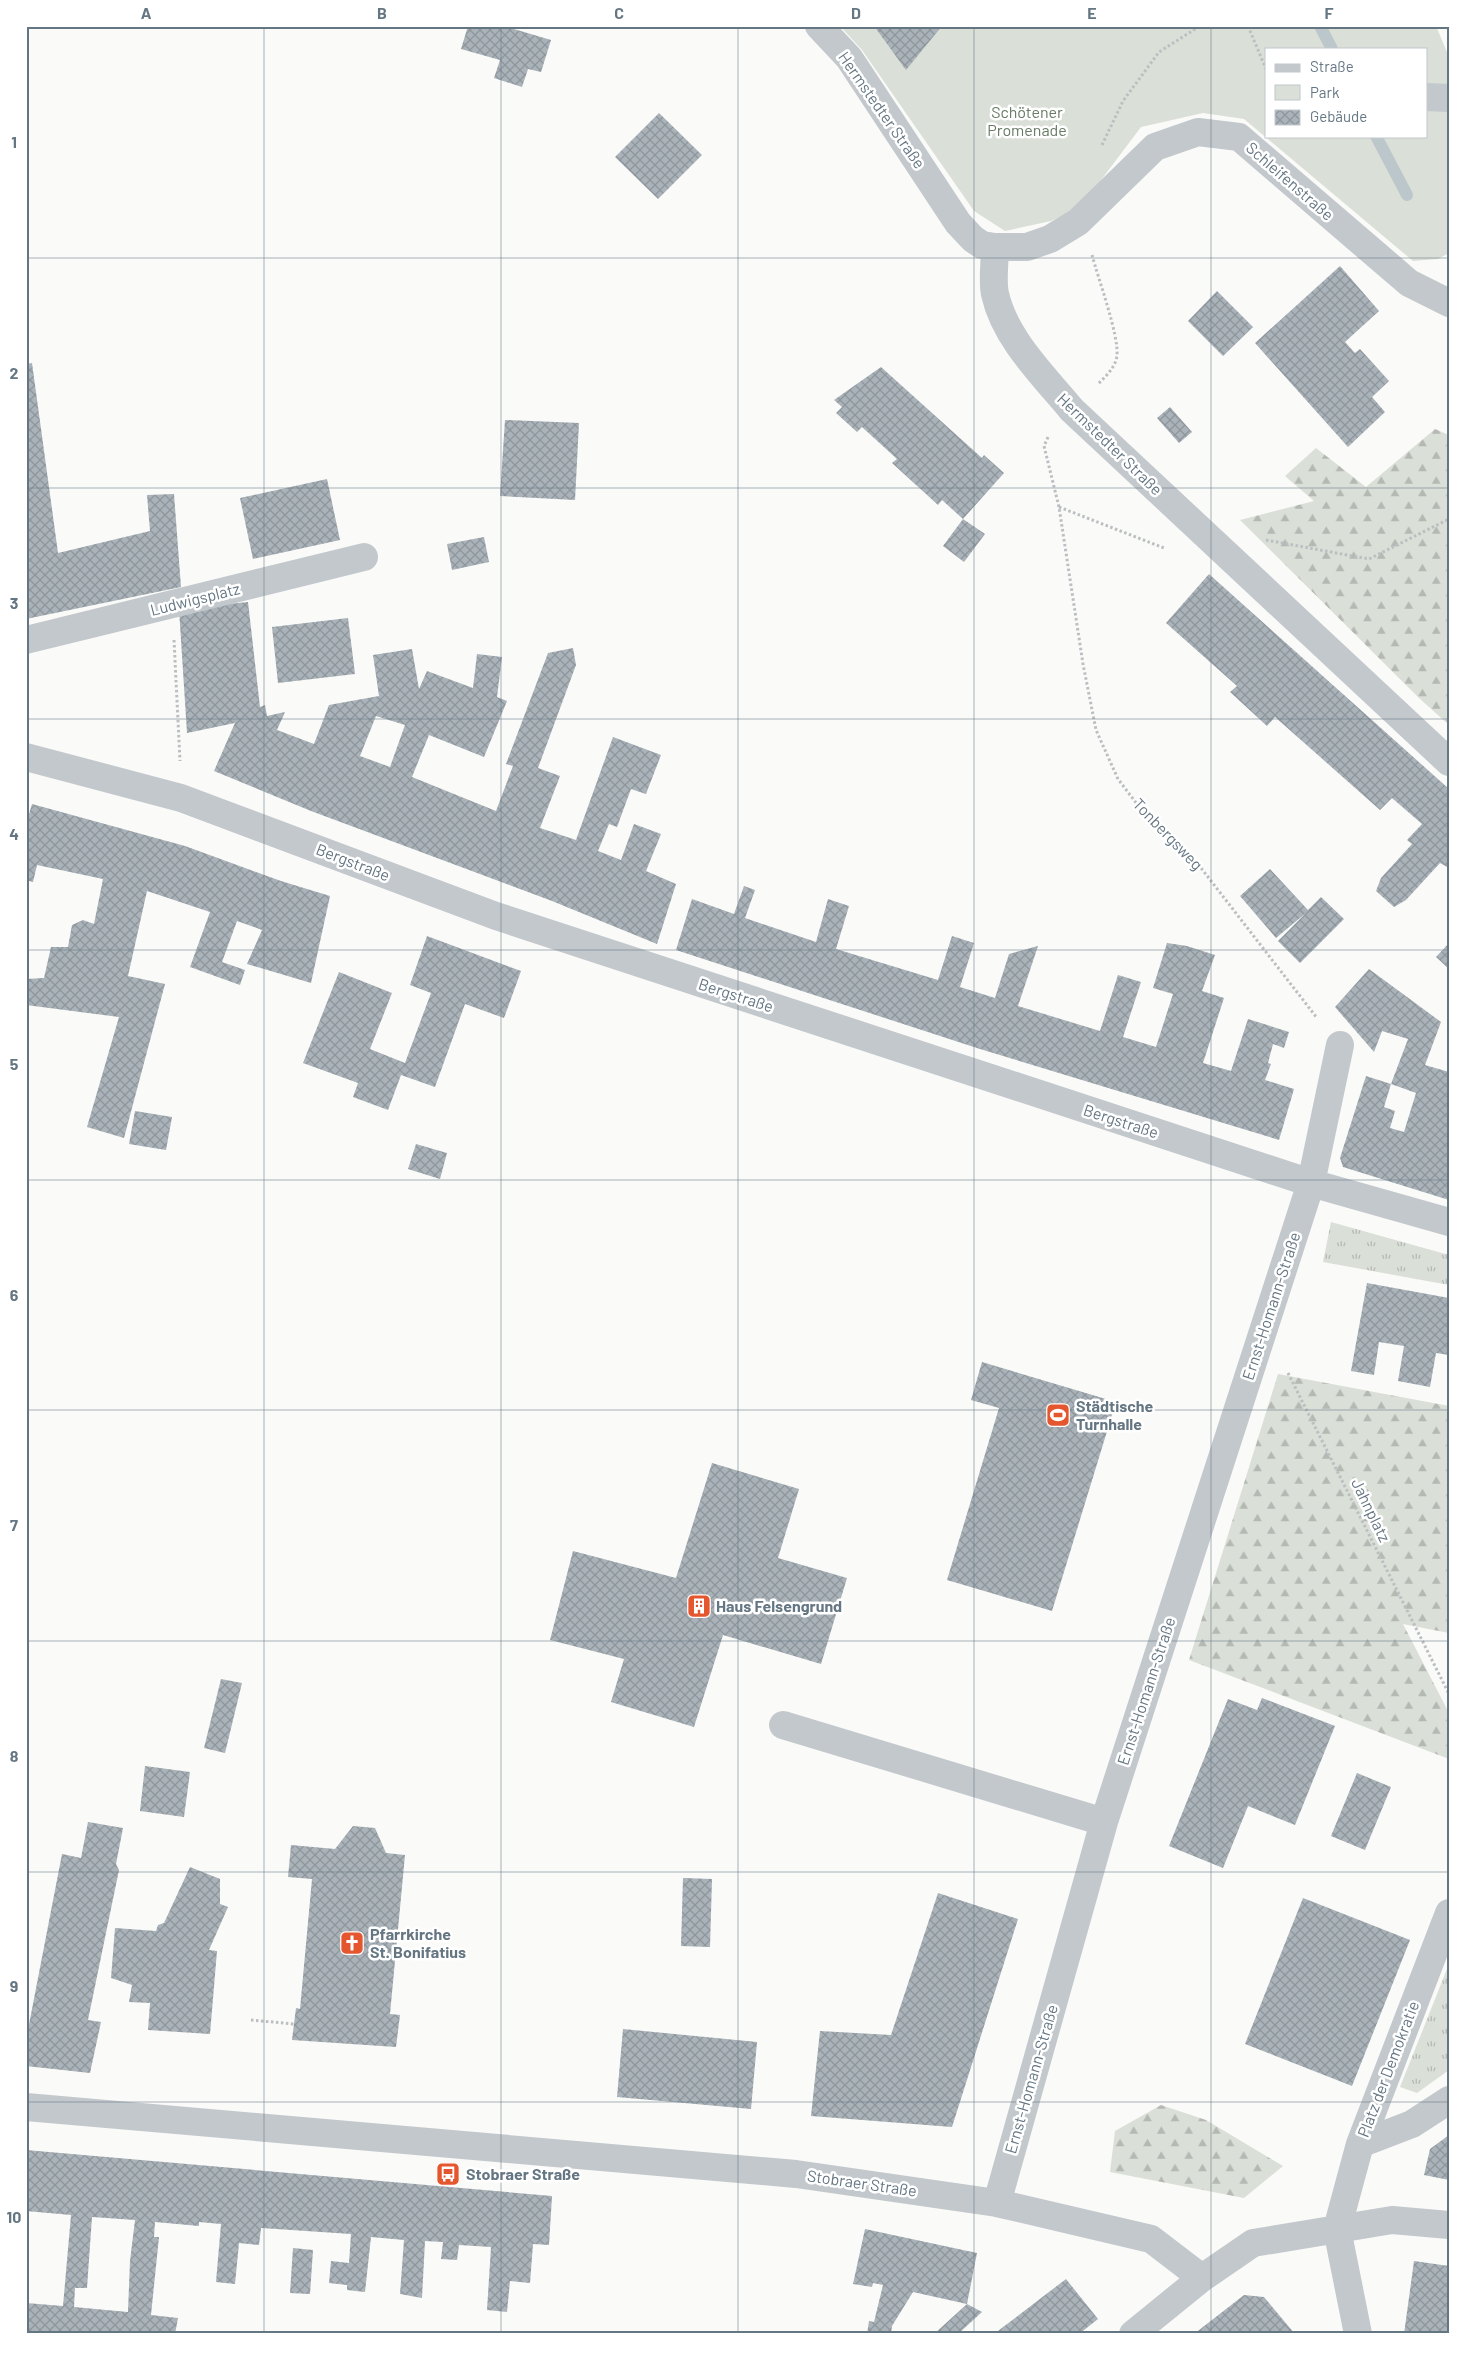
<svg xmlns="http://www.w3.org/2000/svg" width="1475" height="2360" viewBox="0 0 1475 2360" font-family="Barlow,sans-serif">
	<style>
		.grass { fill: url(#grass-tufts) }
		.forest { fill: url(#forest-firs) }
		.green { fill: #dadfd7; fill-rule: evenodd }
		.lines { fill: none; stroke-linecap: round; stroke-linejoin: round }
		.stream { stroke: #bbc7cb; stroke-width: 12 }
		.building { fill: url(#building-cross-hatch); fill-rule: evenodd }
		.path { stroke: #bbbfc2; stroke-width: 3; stroke-dasharray: 2.5 2.5; stroke-linecap: butt }
		.minor { stroke: #c3c8cc; stroke-width: 28 }
		.grid { fill: none; stroke: #657683; stroke-width: 1; stroke-opacity: 0.55 }
		.labels { text-anchor: middle; stroke-width: 5; stroke-linejoin: round; paint-order: stroke }
		.street-label { font-size: 16px; fill: #657683; stroke: #fff }
		.park-label { font-size: 16px; fill: #687a64; stroke: #fff }
		.poi-label { font-size: 16px; font-weight: bold; fill: #657683; stroke: #fff; text-anchor: start }
		.neatline { fill: none; stroke: #657683; stroke-width: 2 }
		.grid-label { font-size: 16px; text-anchor: middle; font-weight: bold; fill: #657683 }
	</style>
	<defs>
		<pattern id="grass-tufts" width="24" height="20" patternUnits="userSpaceOnUse" patternTransform="scale(1.25)"><rect width="24" height="20" fill="#dadfd7"/><path d="M3 7l-1-3M5 7V3M7 7l1-3M15 17l-1-3M17 17v-4M19 17l1-3" fill="none" stroke="#b4b9b4"/></pattern>
		<pattern id="forest-firs" width="22" height="20" patternUnits="userSpaceOnUse" patternTransform="scale(1.25)"><rect width="22" height="20" fill="#dadfd7"/><path d="M5 1l3.5 6h-7zM16 11l3.5 6h-7z" fill="#b4b9b4"/></pattern>
		<pattern id="building-cross-hatch" width="8" height="8" patternUnits="userSpaceOnUse" patternTransform="scale(1.25)"><rect width="8" height="8" fill="#aab3b9"/><path d="M0 0l8 8M0 8l8-8" fill="none" stroke="#8e969c"/></pattern>
	</defs>
	<rect width="100%" height="100%" fill="#fafaf8"/>
	<path class="grass" d="M1331 1222 1449 1255V1285L1323 1262Z
		M1449 1964V2070L1417 2093 1400 2087Z"/>
	<path class="forest" d="M1435 429 1449 435V725L1419 698 1240 520 1314 501 1285 476 1316 448 1366 487Z
		M1278 1374 1449 1406V1633L1403 1624 1449 1713V1759L1189 1660Z
		M1161 2105 1206 2120 1283 2166 1244 2198 1110 2172 1115 2131Z"/>
	<path class="green" d="M840 26H1436L1449 57V253L1438 259 1413 261 1244 119 1203 113 1141 127 1080 208 1051 221 1005 231 974 211 862 50ZM1266 49H1426V136H1266Z"/>
	<g class="lines">
		<path class="stream" d="M1320 26 1332 49
			M1376 136 1407 195"/>
	</g>
	<path class="building" d="M468 26H504L551 40 541 72 528 69 522 87 494 78 500 60 461 49Z
		M874 26H942L906 70Z
		M659 113 702 155 658 199 615 157Z
		M1340 266 1379 311 1345 342 1355 353 1360 349 1389 381 1372 397 1385 412 1348 447 1255 343Z
		M1217 291 1253 327 1223 356 1188 321Z
		M32 363 58 553 150 531 147 495 174 494 181 587 26 619V364Z
		M881 367 982 458 984 455 1004 473 963 519 942 500 938 505 892 463 897 459 862 427 857 432 836 413 842 407 834 400Z
		M1170 407 1192 432 1179 443 1157 418Z
		M505 420 579 423 575 500 500 496Z
		M327 479 340 540 253 559 240 498Z
		M963 519 985 534 964 562 943 546Z
		M484 537 489 562 452 570 447 544Z
		M1209 574 1449 789V868L1440 863 1406 900 1394 907 1376 891 1381 878 1412 844 1407 840 1422 824 1392 798 1380 810 1275 717 1267 726 1230 692 1237 686 1166 623Z
		M248 602 260 707 265 705 267 716 285 712 277 730 314 744 329 705 379 696 373 655 412 649 419 689 427 671 473 688 477 654 502 657 497 697 507 701 484 757 429 735 412 777 496 811 513 766 506 764 548 653 573 648 576 665 538 768 560 776 540 828 576 840 613 737 661 755 646 794 631 789 617 827 609 824 598 851 621 860 634 824 661 834 646 871 676 884 657 944 552 901 311 811 214 771 235 723 187 733 179 609ZM376 716 405 725 390 767 360 756Z
		M348 618 355 674 278 683 272 627Z
		M32 804 185 846 281 881 330 896 311 983 247 964 262 930 237 921 222 962 245 970 240 985 190 967 210 912 147 891 128 976 165 984 124 1138 87 1127 119 1017 26 1005V979L44 978 51 947H68L72 925 83 920 94 924 103 879 37 865 33 882 26 880V824Z
		M1270 869 1308 910 1321 897 1344 919 1300 963 1278 941 1306 913 1276 938 1240 896Z
		M744 886 755 890 745 918 816 942 828 899 849 906 836 949 938 980 952 936 974 943 960 987 995 998 1009 954 1038 946 1018 1006 1100 1031 1118 975 1141 982 1123 1037 1156 1047 1173 994 1153 988 1167 943 1187 946 1215 955 1202 991 1224 998 1203 1063 1231 1071 1248 1019 1289 1032 1284 1048 1273 1044 1268 1063 1271 1064 1265 1080 1294 1089 1279 1140 980 1049 676 950 692 899 734 914Z
		M427 936 521 971 504 1018 465 1004 435 1087 401 1075 388 1110 353 1097 358 1083 303 1063 339 972 392 993 370 1049 405 1063 431 993 410 985Z
		M1449 943V969L1436 957Z
		M1369 969 1441 1022 1425 1065 1449 1072V1200L1343 1167 1340 1158 1366 1076 1391 1084 1408 1039 1382 1031 1374 1052 1335 1007ZM1391 1084 1416 1093 1404 1132 1390 1128 1395 1111 1384 1107Z
		M135 1111 172 1117 166 1150 129 1144Z
		M416 1144 447 1153 440 1179 408 1169Z
		M1367 1283 1449 1298V1355L1436 1353 1430 1387 1398 1381 1404 1346 1379 1342 1374 1375 1351 1371Z
		M982 1362 1116 1402 1052 1611 947 1580 999 1408 971 1400Z
		M712 1463 799 1489 778 1558 847 1578 821 1664 723 1635 694 1727 611 1702 624 1659 550 1640 573 1551 676 1578Z
		M221 1679 242 1683 225 1753 204 1748Z
		M1262 1698 1335 1726 1295 1825 1248 1806 1223 1868 1169 1846 1228 1699 1257 1710Z
		M145 1766 190 1772 184 1817 140 1811Z
		M1357 1773 1391 1787 1365 1850 1331 1836Z
		M88 1822 123 1828 116 1864 119 1870 88 2020 101 2022 90 2073 26 2066V2040L62 1854 81 1858Z
		M353 1826 375 1828 386 1853 405 1855 390 2014 400 2015 396 2047 292 2040 296 2008 300 2009 312 1879 288 1877 291 1845 335 1849Z
		M190 1867 220 1879V1904L228 1907 209 1950 217 1951 210 2034 148 2030 150 2003 129 2002 132 1985 111 1978 115 1928 156 1931 158 1925 164 1923Z
		M683 1878 712 1879 710 1947 681 1946Z
		M938 1893 1018 1919 952 2127 811 2116 820 2031 891 2035Z
		M1303 1898 1410 1940 1352 2086 1245 2044Z
		M623 2029 757 2042 751 2109 617 2097Z
		M1449 2135V2180L1424 2175 1430 2149Z
		M26 2150 552 2196 549 2245 533 2244 530 2283 510 2281 507 2312 487 2310 491 2247 459 2245 457 2260 441 2259 443 2242 425 2241 422 2298 400 2294 404 2240 371 2237 365 2292 347 2290V2285L329 2283 331 2261 349 2263 351 2234 261 2228 259 2245 239 2243 235 2284 216 2282 221 2224 199 2222V2226L155 2222 154 2237H159L151 2315 178 2318 175 2334H26V2303L63 2306 71 2215 26 2211ZM92 2217 135 2220 130 2261 128 2312 74 2307 75 2288H87Z
		M865 2229 977 2253 967 2304 982 2312 958 2334H934L967 2304 913 2292 892 2326 891 2334H867L869 2321 874 2322 883 2285 873 2283 872 2287 853 2284Z
		M293 2248 313 2250 310 2294 290 2293Z
		M1414 2261 1449 2266V2334H1404Z
		M1066 2279 1098 2319 1079 2334H994Z
		M1244 2295 1264 2297 1295 2334H1194Z"/>
	<g class="lines">
		<path class="path" d="M1248 26 1266 69
			M1102 145 1123 101 1159 52 1200 26
			M1092 255C1098 278 1119 335 1117 356 1115 368 1106 376 1098 384
			M1048 437 1044 446 1059 507 1083 664 1096 730 1118 779 1146 816 1191 855 1317 1018
			M1059 507 1164 548
			M1266 540 1369 559 1449 519
			M174 640 180 761
			M1288 1373 1449 1694
			M251 2020 294 2024"/>
		<path class="minor" d="M819 26 849 58 958 223 973 239 982 245 995 247H1027L1050 239 1078 222 1155 147 1198 132 1239 137 1409 283 1449 303
			M1426 97 1449 98
			M995 247C995 262 992 280 995 294 1005 339 1044 376 1072 410L1449 762
			M26 640 364 557
			M26 757 181 798 496 916 1311 1183 1449 1222
			M783 1725 1104 1822
			M26 2107 796 2174 997 2203 1151 2239 1202 2278
			M1360 2144 1412 2124 1449 2100
			M997 2203 1104 1822 1311 1183 1340 1045
			M1133 2334 1202 2278 1253 2243 1392 2220 1449 2225
			M1358 2334 1337 2229 1360 2144 1449 1913"/>
	</g>
	<path class="grid" d="M264 26V2334M501 26V2334M738 26V2334M974 26V2334M1211 26V2334M26 258H1449M26 488H1449M26 719H1449M26 950H1449M26 1180H1449M26 1410H1449M26 1641H1449M26 1872H1449M26 2102H1449"/>
	<defs>
		<g id="stadium-square" transform="scale(1.25)"><rect x="-9" y="-9" width="18" height="18" rx="4" fill="#e4572e" stroke="#fff"/><path d="M0-5a6.5 5 0 1 0 0 10a6.5 5 0 1 0 0-10ZM-3.5-1.8h7v3.6h-7Z" fill="#fff"/></g>
		<g id="building-square" transform="scale(1.25)"><rect x="-9" y="-9" width="18" height="18" rx="4" fill="#e4572e" stroke="#fff"/><path d="M-4-6H4V6H1V3H-1V6H-4ZM-2.5-4.3h1.7v1.8h-1.7ZM.8-4.3h1.7v1.8H.8ZM-2.5-1h1.7V.8h-1.7ZM.8-1h1.7V.8H.8Z" fill="#fff"/></g>
		<g id="church-square" transform="scale(1.25)"><rect x="-9" y="-9" width="18" height="18" rx="4" fill="#e4572e" stroke="#fff"/><path d="M-1.2-6h2.4v3.5h3.3v2.4h-3.3V6h-2.4V-.1h-3.3v-2.4h3.3Z" fill="#fff"/></g>
		<g id="bus-square" transform="scale(1.25)"><rect x="-9" y="-9" width="18" height="18" rx="4" fill="#e4572e" stroke="#fff"/><path d="M-5-6H5V4H4V6H2V4H-2V6H-4V4H-5ZM-3.5-4V0h7V-4ZM-3.5 1.2v1.5H-2V1.2ZM2 1.2v1.5H3.5V1.2Z" fill="#fff"/></g>
	</defs>
	<g fill-rule="evenodd">
		<use href="#stadium-square" x="1058" y="1415"/>
		<use href="#building-square" x="699" y="1606"/>
		<use href="#church-square" x="352" y="1943"/>
		<use href="#bus-square" x="448" y="2174"/>
	</g>
	<g class="labels">
		<g class="street-label">
			<text transform="translate(882 110) rotate(55)" y="6">Hermstedter Straße</text>
			<text transform="translate(1290 181) rotate(41)" y="6">Schleifenstraße</text>
			<text transform="translate(1110 444) rotate(44)" y="6">Hermstedter Straße</text>
			<text transform="translate(195 599) rotate(-14)" y="6">Ludwigsplatz</text>
			<text transform="translate(1168 834) rotate(46)" y="6">Tonbergsweg</text>
			<text transform="translate(353 862) rotate(21)" y="6">Bergstraße</text>
			<text transform="translate(736 995) rotate(18)" y="6">Bergstraße</text>
			<text transform="translate(1121 1121) rotate(18)" y="6">Bergstraße</text>
			<text transform="translate(1271 1306) rotate(-72)" y="6">Ernst-Homann-Straße</text>
			<text transform="translate(1371 1510) rotate(64)" y="6">Jahnplatz</text>
			<text transform="translate(1146 1691) rotate(-72)" y="6">Ernst-Homann-Straße</text>
			<text transform="translate(1388 2069) rotate(-69)" y="6">Platz der Demokratie</text>
			<text transform="translate(1031 2079) rotate(-74)" y="6">Ernst-Homann-Straße</text>
			<text transform="translate(862 2183) rotate(8)" y="6">Stobraer Straße</text>
		</g>
		<g class="park-label">
			<text x="1027" y="118">Schötener<tspan x="1027" dy="18">Promenade</tspan></text>
		</g>
		<g class="poi-label">
			<text x="1076" y="1412">Städtische<tspan x="1076" dy="18">Turnhalle</tspan></text>
			<text x="716" y="1612">Haus Felsengrund</text>
			<text x="370" y="1940">Pfarrkirche<tspan x="370" dy="18">St. Bonifatius</tspan></text>
			<text x="466" y="2180">Stobraer Straße</text>
		</g>
	</g>
	<rect width="1475" height="2360" fill="none" stroke="#ffffff" stroke-width="55"/>
	<rect x="1265" y="48" width="162" height="90" fill="#ffffff" stroke="#c1c8cd"/>
	<rect x="1275" y="64" width="25" height="8" fill="#c3c8cc" stroke="#c1c8cd"/>
	<text x="1310" y="72" font-size="15" fill="#657683">Straße</text>
	<rect x="1275" y="85" width="25" height="15" fill="#dadfd7" stroke="#c1c8cd"/>
	<text x="1310" y="98" font-size="15" fill="#657683">Park</text>
	<rect x="1275" y="110" width="25" height="15" fill="url(#building-cross-hatch)" stroke="#c1c8cd"/>
	<text x="1310" y="122" font-size="15" fill="#657683">Gebäude</text>
	<rect x="28" y="28" width="1420" height="2304" class="neatline"/>
	<g class="grid-label">
		<text x="146" y="19">A</text>
		<text x="382" y="19">B</text>
		<text x="619" y="19">C</text>
		<text x="856" y="19">D</text>
		<text x="1092" y="19">E</text>
		<text x="1329" y="19">F</text>
		<text x="14" y="148">1</text>
		<text x="14" y="379">2</text>
		<text x="14" y="609">3</text>
		<text x="14" y="840">4</text>
		<text x="14" y="1070">5</text>
		<text x="14" y="1301">6</text>
		<text x="14" y="1531">7</text>
		<text x="14" y="1762">8</text>
		<text x="14" y="1992">9</text>
		<text x="14" y="2223">10</text>
	</g>
</svg>
